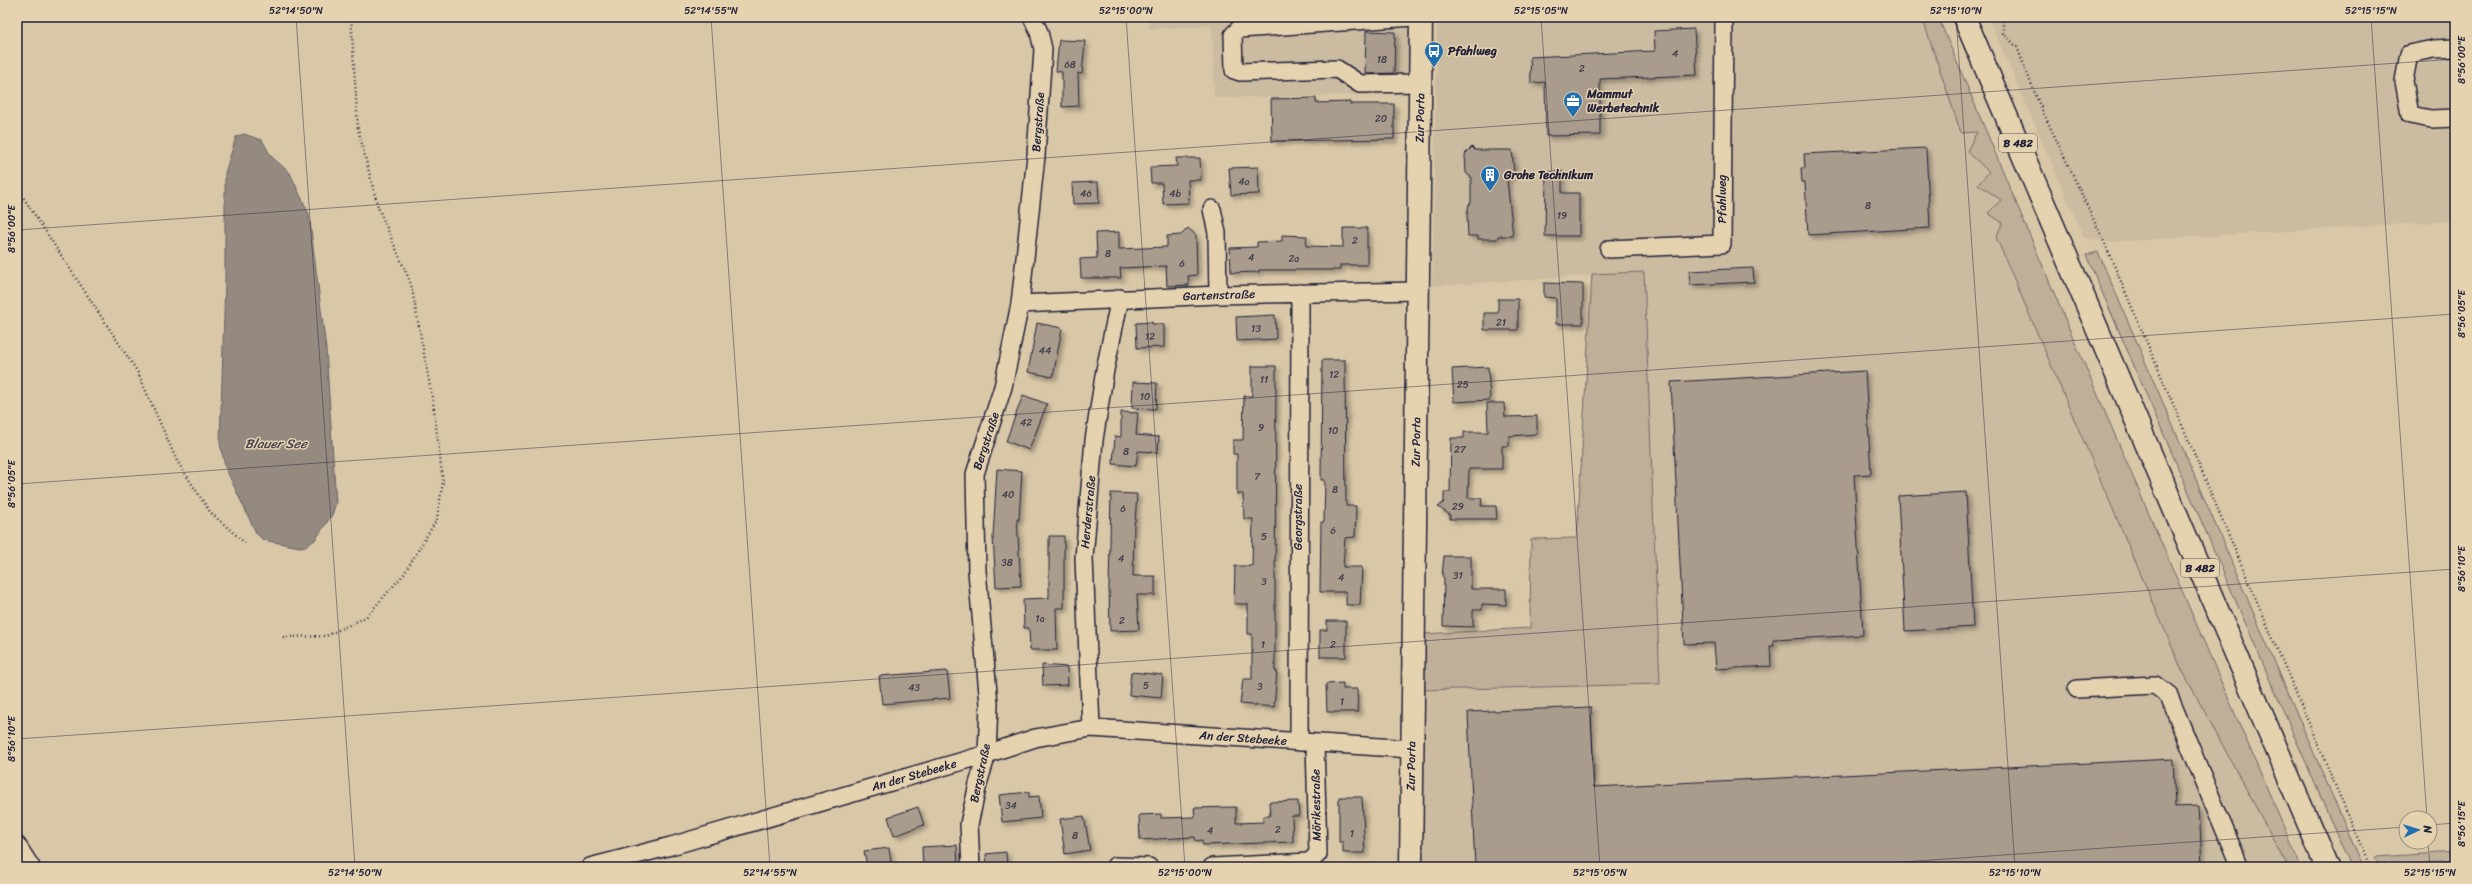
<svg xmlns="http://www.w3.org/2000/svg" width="2472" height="884" viewBox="0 0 2472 884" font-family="Sriracha,sans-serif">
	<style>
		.built { fill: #cbbba0 }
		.green { fill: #bfaf98; stroke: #70686a }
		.water { fill: #958a80; stroke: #676064 }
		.building { fill: #a99c8c; stroke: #22223b; filter: url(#shadow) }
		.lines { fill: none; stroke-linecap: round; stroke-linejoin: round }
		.minor-casing { stroke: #22223b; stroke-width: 20 }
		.major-casing { stroke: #22223b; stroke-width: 25 }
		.path { stroke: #22223b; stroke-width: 2.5; stroke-dasharray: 1 3; stroke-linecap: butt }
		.minor { stroke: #e5d2af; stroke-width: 17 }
		.major { stroke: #e5d2af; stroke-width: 22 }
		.ticks { fill: none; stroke: #22223b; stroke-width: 1; stroke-opacity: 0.45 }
		.labels { text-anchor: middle; stroke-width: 3; stroke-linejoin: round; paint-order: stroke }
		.number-label { font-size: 10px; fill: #44404f }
		.shield { fill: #e5d2af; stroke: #5c575e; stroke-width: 1 }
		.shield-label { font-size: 11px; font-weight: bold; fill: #22223b }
		.poi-label { font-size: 12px; font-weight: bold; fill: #22223b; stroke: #e5d2af; text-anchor: start }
		.street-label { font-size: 12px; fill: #22223b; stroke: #e5d2af }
		.water-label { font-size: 13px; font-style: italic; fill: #444150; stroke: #e5d2af }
		.neatline { fill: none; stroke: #22223b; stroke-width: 1.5 }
		.ticks-label { font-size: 10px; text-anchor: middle; fill: #22223b }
	</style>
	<defs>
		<filter id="shadow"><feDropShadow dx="3.5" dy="3.5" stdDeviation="2" flood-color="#0004"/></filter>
	</defs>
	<rect width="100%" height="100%" fill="#d9c8a8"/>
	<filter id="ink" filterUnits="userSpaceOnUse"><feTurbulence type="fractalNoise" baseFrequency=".025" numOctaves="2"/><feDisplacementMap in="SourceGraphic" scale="8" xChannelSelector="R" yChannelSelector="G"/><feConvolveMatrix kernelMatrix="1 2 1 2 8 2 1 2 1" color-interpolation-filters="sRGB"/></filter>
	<g filter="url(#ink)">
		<path class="built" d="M1148 17H1410V94L1214 98 1212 26 1149 29Z
			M1437 17H1922L1961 133 1977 132 2001 200 2003 223 1996 238 2181 668 2288 867H1422L1421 690 1660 684 1644 272 1432 286Z
			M1988 17H2455V221L2109 242 2084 238Z"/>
		<path class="green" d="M1922 17H1938L2071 333 2301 867H2288L2181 668 1996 237 2003 223 1988 213 2001 200 1978 184 1989 172 1967 151 1977 132 1961 133Z
			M2098 252 2363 867H2351L2086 255Z
			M1644 272 1660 684 1421 690 1423 634 1530 628 1531 539 1577 538 1592 274Z
			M2455 852V862L2379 866 2375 857Z"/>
		<path class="water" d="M244 134 262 140 271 156 290 173 309 214 326 349 336 503 332 515 315 540 306 546 300 547 263 540 256 533 225 467 220 443 225 282V173L236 137Z"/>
		<path class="building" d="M1694 29 1697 75 1600 79V135L1546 136 1545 82 1531 83 1530 57 1655 51 1654 31Z
			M1366 31 1395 32 1394 73 1365 74Z
			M1059 40 1085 41 1082 74 1078 73 1079 106 1062 107V72L1056 71Z
			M1316 98V103L1350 102V104H1394V139L1272 141 1271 99Z
			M1472 147 1475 150H1512L1514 173 1507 180 1513 236H1498L1497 239H1478V236H1468L1467 215 1469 204H1471V177L1466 173 1465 154Z
			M1926 148 1930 228 1808 235 1805 182H1802L1801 168H1805L1804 154Z
			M1176 158H1200L1201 180H1188L1189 203 1163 204 1162 183H1151L1150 167 1177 166Z
			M1258 167 1259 194 1231 195 1229 168Z
			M1562 171V193H1579V236H1545L1546 172Z
			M1098 182 1099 203 1073 204 1072 183Z
			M1188 228 1196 235 1197 275 1188 276 1189 285 1167 286 1166 266 1120 268 1121 278H1081L1080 259 1097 258 1096 233 1119 232V249L1167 247V236L1181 235Z
			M1343 228H1367V265H1340V270H1259V272L1231 273 1230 248 1257 247V242L1282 241V235L1307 236 1306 246 1343 247Z
			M1753 268 1754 282 1690 285 1689 271Z
			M1544 283 1583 284V324H1556V298L1544 297Z
			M1498 299H1518V330H1484V313H1498Z
			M1275 315 1276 339 1237 341 1236 317Z
			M1152 322V324H1164V347L1137 348 1136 323Z
			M1037 323 1062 328 1053 377 1028 372Z
			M1322 360H1345L1346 506H1356L1355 537 1345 538 1343 567H1362L1360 605H1346V592H1320L1321 522H1324L1325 480H1321Z
			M1252 366H1276L1275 602V671H1277L1274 707 1240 704 1243 679H1252V634H1248V604H1234L1235 566H1252L1253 519H1244L1243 494H1237V454H1233V440H1243L1244 396H1252Z
			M1488 367 1490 400 1454 402 1452 369Z
			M1865 371 1871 474 1854 475 1863 635 1773 640 1774 646H1770L1771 666 1716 669 1714 643 1684 644 1671 382Z
			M1133 382 1157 383 1156 409 1132 408Z
			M1023 395 1047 404 1029 450 1006 441Z
			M1487 403H1504L1505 417 1537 416V434L1509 436V446H1502V469H1469L1468 498H1482L1481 506H1496L1497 519H1450V515L1438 507 1444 502V492H1450L1451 438H1464V432H1488Z
			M1121 412 1138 413 1136 435 1159 437 1158 452 1138 451 1136 466 1113 464 1115 436 1121 437Z
			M997 469 1022 471 1019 520 1017 519 1021 586 996 587 993 537Z
			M1966 492 1973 627 1905 631 1898 496Z
			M1111 493 1137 494 1135 522H1134L1133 576H1155V595H1137L1139 630 1110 631 1109 587Z
			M1049 536H1064V608H1056L1057 650H1030L1029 628H1024L1023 599 1049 598Z
			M1444 556H1471V589H1506V605L1482 604V610H1473V627L1443 626 1444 578 1442 576Z
			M1327 621H1346V657H1320V630H1327Z
			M1042 665 1067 667 1068 685 1043 686Z
			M947 671 950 698 882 704 879 676Z
			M1131 672 1163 675 1161 698 1129 695Z
			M1343 683V689H1357L1358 712H1327L1326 684Z
			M1591 707 1594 787 2173 759 2175 807 2199 806 2202 867H1475L1468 712Z
			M1029 792V797L1039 796 1041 818 1002 822 999 795Z
			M1339 797H1362L1365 853H1343V842H1339Z
			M1298 801 1299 816H1292L1293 842 1203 845 1202 840 1196 841 1195 837 1140 840 1139 815 1161 814V818L1195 817 1194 808 1236 807V823L1263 822V816H1270L1269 802Z
			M918 807 924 825 894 836 888 817Z
			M1084 816 1090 850 1065 854 1060 819Z
			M957 845 958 867H923L922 847Z
			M889 848 891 862 867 866 864 851Z
			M1006 852 1007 867H987L986 854Z"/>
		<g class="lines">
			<g class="minor-casing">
				<path id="minor" d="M1414 17 1239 29 1233 35 1234 70 1240 72 1337 69 1360 84 1420 83
					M2455 48 2433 49 2409 54 2404 81 2410 115 2431 119 2455 118
					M1212 209 1217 233 1218 295
					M1609 249 1722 244 1724 17
					M1020 304 1218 295 1418 291
					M2077 689 2155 685 2169 696 2240 867
					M1091 728 1084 558 1094 440 1105 370 1120 298
					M1299 742 1300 293
					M17 845 31 867
					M1115 866 1149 867
					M590 867 671 846 987 754 1035 738 1091 728 1411 749
					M971 867 969 824 978 784 987 754 989 704 977 571 975 474 1003 387 1020 304 1036 156 1043 49 1039 32 1032 17
					M1212 867 1309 862 1318 854 1315 743"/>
			</g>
			<g class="major-casing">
				<path id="major" d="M1964 17 2327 867
					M1411 867 1421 17"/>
			</g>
			<path class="path" d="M2005 17 2003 22V33L2017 47 2038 101 2105 244 2370 867
				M17 188 137 371 177 461 210 512 246 544
				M283 637 326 636 366 617 404 574 437 519 443 481 433 402 411 284 378 207 358 129 351 17"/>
			<use href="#minor" class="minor"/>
			<use href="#major" class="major"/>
		</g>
	</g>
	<path class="ticks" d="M296 17 355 867M711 17 770 867M1126 17 1185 867M1541 17 1600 867M1956 17 2015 867M2371 17 2427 818M17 230 2455 59M17 484 2455 314M17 739 2455 569M2430 825 2455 823M2428 842 2430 867M1831 867 2406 827"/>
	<defs>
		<g id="bus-pin" transform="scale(1)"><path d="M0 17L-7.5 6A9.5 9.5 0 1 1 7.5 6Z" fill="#1f6fb2" stroke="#e5d2af"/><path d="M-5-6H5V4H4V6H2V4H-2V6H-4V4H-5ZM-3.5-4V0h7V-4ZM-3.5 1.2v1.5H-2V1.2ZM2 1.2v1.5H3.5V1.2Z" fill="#fff"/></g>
		<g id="office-pin" transform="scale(1)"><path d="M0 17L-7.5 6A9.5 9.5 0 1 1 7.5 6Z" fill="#1f6fb2" stroke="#e5d2af"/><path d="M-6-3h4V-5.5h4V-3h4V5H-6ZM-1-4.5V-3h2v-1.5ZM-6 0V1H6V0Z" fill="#fff"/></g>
		<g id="building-pin" transform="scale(1)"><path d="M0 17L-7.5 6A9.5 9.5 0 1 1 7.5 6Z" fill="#1f6fb2" stroke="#e5d2af"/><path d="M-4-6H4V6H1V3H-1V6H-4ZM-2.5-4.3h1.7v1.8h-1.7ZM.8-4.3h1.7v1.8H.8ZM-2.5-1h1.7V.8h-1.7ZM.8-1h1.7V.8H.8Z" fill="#fff"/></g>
	</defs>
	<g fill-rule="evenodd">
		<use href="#bus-pin" x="1434" y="51"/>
		<use href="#office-pin" x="1573" y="101"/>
		<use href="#building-pin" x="1490" y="175"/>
	</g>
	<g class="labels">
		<g class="number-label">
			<text x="1675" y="57">4</text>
			<text x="1382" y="63">18</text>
			<text x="1070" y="68">68</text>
			<text x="1582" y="72">2</text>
			<text x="1381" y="122">20</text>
			<text x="1244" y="185">4a</text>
			<text x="1086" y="197">46</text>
			<text x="1175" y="197">4b</text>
			<text x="1868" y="209">8</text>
			<text x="1562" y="219">19</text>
			<text x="1355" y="244">2</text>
			<text x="1108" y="257">8</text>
			<text x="1251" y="261">4</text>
			<text x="1294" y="262">2a</text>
			<text x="1182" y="267">6</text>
			<text x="1501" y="326">21</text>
			<text x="1256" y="332">13</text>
			<text x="1150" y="340">12</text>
			<text x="1045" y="354">44</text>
			<text x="1334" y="378">12</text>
			<text x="1264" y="383">11</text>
			<text x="1463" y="388">25</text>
			<text x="1145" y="400">10</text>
			<text x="1026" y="426">42</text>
			<text x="1261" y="431">9</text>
			<text x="1333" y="434">10</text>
			<text x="1460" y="453">27</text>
			<text x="1126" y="455">8</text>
			<text x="1257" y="480">7</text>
			<text x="1335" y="493">8</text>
			<text x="1008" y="498">40</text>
			<text x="1458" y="510">29</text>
			<text x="1123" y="512">6</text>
			<text x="1333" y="534">6</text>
			<text x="1264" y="540">5</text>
			<text x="1121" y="562">4</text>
			<text x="1007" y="566">38</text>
			<text x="1458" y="579">31</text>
			<text x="1341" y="581">4</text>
			<text x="1264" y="585">3</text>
			<text x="1040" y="622">1a</text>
			<text x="1122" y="624">2</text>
			<text x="1263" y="648">1</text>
			<text x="1333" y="648">2</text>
			<text x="1146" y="689">5</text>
			<text x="1260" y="690">3</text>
			<text x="914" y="691">43</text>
			<text x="1342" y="705">1</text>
			<text x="1011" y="809">34</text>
			<text x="1278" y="833">2</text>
			<text x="1210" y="834">4</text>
			<text x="1352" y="837">1</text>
			<text x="1075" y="839">8</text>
		</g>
		<g class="shield">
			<rect x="1999" y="134" width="38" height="18" rx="3"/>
			<rect x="2181" y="559" width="38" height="18" rx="3"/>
		</g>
		<g class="shield-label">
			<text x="2018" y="147">B 482</text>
			<text x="2200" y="572">B 482</text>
		</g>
		<g class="poi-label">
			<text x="1448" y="55">Pfahlweg</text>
			<text x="1587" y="98">Mammut<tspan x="1587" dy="14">Werbetechnik</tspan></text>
			<text x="1504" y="179">Grohe Technikum</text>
		</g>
		<g class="street-label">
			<text transform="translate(1420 118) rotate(-89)" y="4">Zur Porta</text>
			<text transform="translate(1038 122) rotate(-86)" y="4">Bergstraße</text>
			<text transform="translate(1722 199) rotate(-90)" y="4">Pfahlweg</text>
			<text transform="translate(1219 295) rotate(-2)" y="4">Gartenstraße</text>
			<text transform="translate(986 441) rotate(-72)" y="4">Bergstraße</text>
			<text transform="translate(1416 442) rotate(-89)" y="4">Zur Porta</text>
			<text transform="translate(1088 512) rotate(-85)" y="4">Herderstraße</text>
			<text transform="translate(1298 517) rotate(-90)" y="4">Georgstraße</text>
			<text transform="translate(1243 738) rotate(4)" y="4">An der Stebeeke</text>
			<text transform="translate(1411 766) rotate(-89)" y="4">Zur Porta</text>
			<text transform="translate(980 773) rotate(-78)" y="4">Bergstraße</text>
			<text transform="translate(914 775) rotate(-16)" y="4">An der Stebeeke</text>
			<text transform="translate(1316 805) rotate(-91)" y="4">Mörikestraße</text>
		</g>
		<g class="water-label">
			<text x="276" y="448">Blauer See</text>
		</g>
	</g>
	<rect width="2472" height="884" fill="none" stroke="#e5d2af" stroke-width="44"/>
	<g transform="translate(2418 830) rotate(86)"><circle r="19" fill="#e5d2af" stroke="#978c81"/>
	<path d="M0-3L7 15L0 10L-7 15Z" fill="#1f6fb2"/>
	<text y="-6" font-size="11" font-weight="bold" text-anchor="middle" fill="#22223b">N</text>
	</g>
	<rect x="22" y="22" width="2428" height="840" class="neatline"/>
	<g class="ticks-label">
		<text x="296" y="14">52°14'50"N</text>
		<text x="711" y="14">52°14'55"N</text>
		<text x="1126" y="14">52°15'00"N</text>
		<text x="1541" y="14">52°15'05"N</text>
		<text x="1956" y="14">52°15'10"N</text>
		<text x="2371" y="14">52°15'15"N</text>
		<text transform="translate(2461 60) rotate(-90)" y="4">8°56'00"E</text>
		<text transform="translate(11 229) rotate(-90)" y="4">8°56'00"E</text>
		<text transform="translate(2461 314) rotate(-90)" y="4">8°56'05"E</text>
		<text transform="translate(11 484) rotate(-90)" y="4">8°56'05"E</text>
		<text transform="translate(2461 569) rotate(-90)" y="4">8°56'10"E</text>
		<text transform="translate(11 739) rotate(-90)" y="4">8°56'10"E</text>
		<text transform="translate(2461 824) rotate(-90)" y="4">8°56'15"E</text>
		<text x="355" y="876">52°14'50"N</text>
		<text x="770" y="876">52°14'55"N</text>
		<text x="1185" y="876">52°15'00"N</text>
		<text x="1600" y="876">52°15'05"N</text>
		<text x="2015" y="876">52°15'10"N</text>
		<text x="2430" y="876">52°15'15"N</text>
	</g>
</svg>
